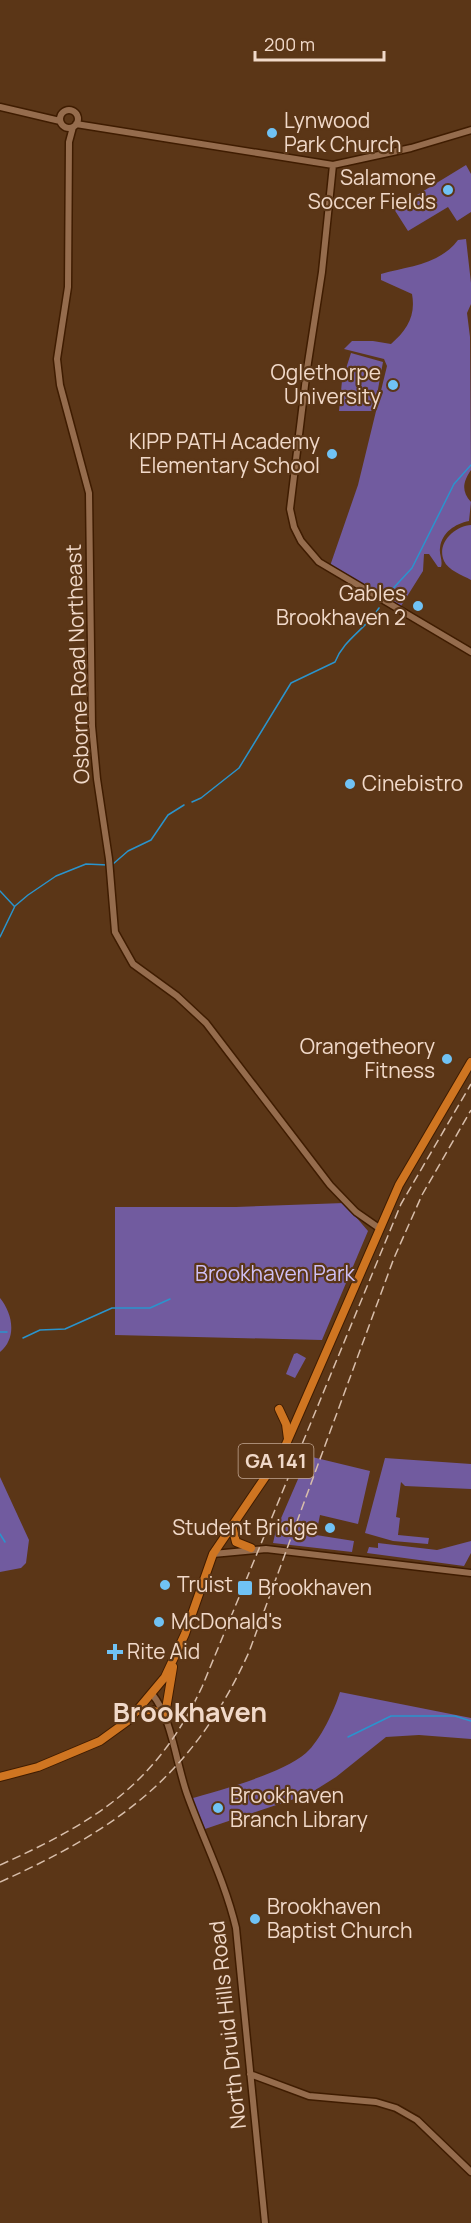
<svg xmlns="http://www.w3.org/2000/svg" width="471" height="2223" viewBox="0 0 471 2223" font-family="Manrope,sans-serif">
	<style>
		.green { fill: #715b9f }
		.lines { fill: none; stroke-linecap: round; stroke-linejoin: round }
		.stream { stroke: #2a94cd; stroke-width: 1.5 }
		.secondary-casing { stroke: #3f1c00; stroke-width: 9 }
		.highway-casing { stroke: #3f1c00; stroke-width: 10 }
		.secondary { stroke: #956c4d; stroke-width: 6 }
		.highway { stroke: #cf7521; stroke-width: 8 }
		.rail { stroke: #d8beab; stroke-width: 1.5; stroke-dasharray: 9 4.5; stroke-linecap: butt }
		.poi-dot { fill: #70c2f4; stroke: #5b3617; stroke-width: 2 }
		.labels { text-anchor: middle; stroke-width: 4.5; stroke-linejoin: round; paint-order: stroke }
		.shield { fill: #5b3617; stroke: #c4a894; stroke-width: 1.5 }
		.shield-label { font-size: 20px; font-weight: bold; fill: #f1d9c9 }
		.poi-label { font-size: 21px; fill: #f1d9c9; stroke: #5b3617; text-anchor: start }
		.street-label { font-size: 21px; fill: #f1d9c9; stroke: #5b3617 }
		.park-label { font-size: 21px; fill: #cfc0f5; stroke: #5b3617 }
		.district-label { font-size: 27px; font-weight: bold; fill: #f1d9c9; stroke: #5b3617 }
	</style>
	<rect width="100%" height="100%" fill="#5b3617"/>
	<path class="green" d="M466 165 471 174V212L457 221 448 207 408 231 394 209Z
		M466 239 471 283V304L467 313 470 337 471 470C463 482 461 491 471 502L469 521C455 524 442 532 440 548 439 555 443 560 441 567H438L429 554H424L423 571 401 606 330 566 358 485 387 366 384 359 344 349 352 341H373L391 344C407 330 416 316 412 294L381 280V274C409 266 439 265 458 240Z
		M351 353 383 362 374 411H339L342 381Z
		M471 525V580C462 575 448 570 444 561 436 543 455 526 471 525Z
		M344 1203 368 1231 322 1340 115 1335V1207H236Z
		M0 1298C13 1314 17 1338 0 1352Z
		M297 1353 306 1358 295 1378 286 1374 294 1354Z
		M308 1456 370 1471 358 1524 320 1515 316 1535 354 1541 352 1552 273 1543 276 1530Z
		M385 1458 471 1464V1489L405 1486 401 1482 396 1517 400 1518 398 1535 429 1538 428 1544 393 1541 365 1533Z
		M0 1477 29 1540 26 1563 21 1568 0 1572Z
		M471 1541V1553L464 1566 367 1553 369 1547 378 1548V1543L437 1550Z
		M340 1692 471 1718V1739L419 1735 386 1737 336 1777 309 1794 205 1829 189 1799C221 1790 281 1774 306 1753 320 1741 335 1709 340 1692Z"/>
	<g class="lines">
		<path class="stream" d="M386 596 412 568 454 484 471 465
			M192 802 201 798 239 768 291 683 335 662C344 639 366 629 379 608
			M113 864 128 851 151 840 168 815 184 805
			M0 891 14 906
			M0 937 15 906 28 895 56 876 86 864 108 865
			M0 1332H7
			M23 1338 40 1330 65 1329 112 1308H150L170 1299
			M0 1534 5 1542
			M348 1737 391 1716H455L471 1721"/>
		<g class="secondary-casing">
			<path id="secondary" d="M0 107 60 121
				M60 119a9 9 0 1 1 18 0a9 9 0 1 1-18 0Z
				M76 124 333 165 411 148 471 130
				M73 127 69 142 68 287 57 359 60 385 89 493 92 726 97 779 109 859 115 932 133 964 177 996 206 1023 330 1185 356 1212 379 1228
				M333 165 322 272 307 369 290 509 294 527 301 541 319 562 471 652
				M213 1554 266 1549 471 1573
				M152 1694C172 1718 176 1763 187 1794 203 1839 225 1881 236 1928L265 2223
				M250 2074 309 2096 376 2102 396 2108 417 2120 471 2172"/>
		</g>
		<g class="highway-casing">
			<path id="highway" d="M279 1409 286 1424 288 1439
				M232 1525 236 1542 251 1548
				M138 1711 152 1710 165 1715 173 1667
				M0 1777 38 1767 100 1741 129 1720 165 1677 185 1634 213 1554 283 1451 399 1185 471 1062"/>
		</g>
		<use href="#secondary" class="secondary"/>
		<use href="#highway" class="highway"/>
		<path class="rail" d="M0 1865C95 1822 156 1785 202 1687L401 1204 471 1084
			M0 1882C120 1828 194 1774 249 1652L394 1258 422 1195 471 1110"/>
	</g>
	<g class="poi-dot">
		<circle cx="272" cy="133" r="6"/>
		<circle cx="448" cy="190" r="6"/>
		<circle cx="393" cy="385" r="6"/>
		<circle cx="332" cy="454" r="6"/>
		<circle cx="418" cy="606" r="6"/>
		<circle cx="350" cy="784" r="6"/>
		<circle cx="447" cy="1059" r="6"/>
		<circle cx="330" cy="1528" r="6"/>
		<circle cx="165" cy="1585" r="6"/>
		<rect x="237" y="1580" width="16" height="16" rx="3"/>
		<circle cx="159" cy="1622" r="6"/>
		<path d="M112 1643h6v6h6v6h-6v6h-6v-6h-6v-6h6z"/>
		<circle cx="218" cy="1808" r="6"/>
		<circle cx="255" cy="1919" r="6"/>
	</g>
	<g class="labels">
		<rect class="shield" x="238.5" y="1444" width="75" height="34" rx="4.5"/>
		<g class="shield-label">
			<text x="276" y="1468">GA 141</text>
		</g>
		<g class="poi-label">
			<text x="284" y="128">Lynwood<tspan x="284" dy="24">Park Church</tspan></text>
			<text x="436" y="185" text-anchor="end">Salamone<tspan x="436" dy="24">Soccer Fields</tspan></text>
			<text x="381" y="380" text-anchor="end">Oglethorpe<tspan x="381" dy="24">University</tspan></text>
			<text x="320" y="449" text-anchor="end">KIPP PATH Academy<tspan x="320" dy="24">Elementary School</tspan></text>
			<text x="406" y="601" text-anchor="end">Gables<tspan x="406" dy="24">Brookhaven 2</tspan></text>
			<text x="362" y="791">Cinebistro</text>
			<text x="435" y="1054" text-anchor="end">Orangetheory<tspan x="435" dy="24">Fitness</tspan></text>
			<text x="318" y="1535" text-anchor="end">Student Bridge</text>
			<text x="177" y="1592">Truist</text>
			<text x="258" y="1595">Brookhaven</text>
			<text x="171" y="1629">McDonald's</text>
			<text x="127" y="1659">Rite Aid</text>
			<text x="230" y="1803">Brookhaven<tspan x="230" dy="24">Branch Library</tspan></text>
			<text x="267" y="1914">Brookhaven<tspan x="267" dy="24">Baptist Church</tspan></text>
		</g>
		<g class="street-label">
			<text transform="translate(78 664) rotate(-92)" y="7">Osborne Road Northeast</text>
			<text transform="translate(228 2025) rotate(-96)" y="7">North Druid Hills Road</text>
		</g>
		<g class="park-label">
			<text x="275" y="1281">Brookhaven Park</text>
		</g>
		<g class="district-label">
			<text x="190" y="1722">Brookhaven</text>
		</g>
	</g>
	<path d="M255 51v9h129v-9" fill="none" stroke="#f1d9c9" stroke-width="3"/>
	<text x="264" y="51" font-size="18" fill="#f1d9c9" stroke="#5b3617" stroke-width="4.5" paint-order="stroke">200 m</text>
</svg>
